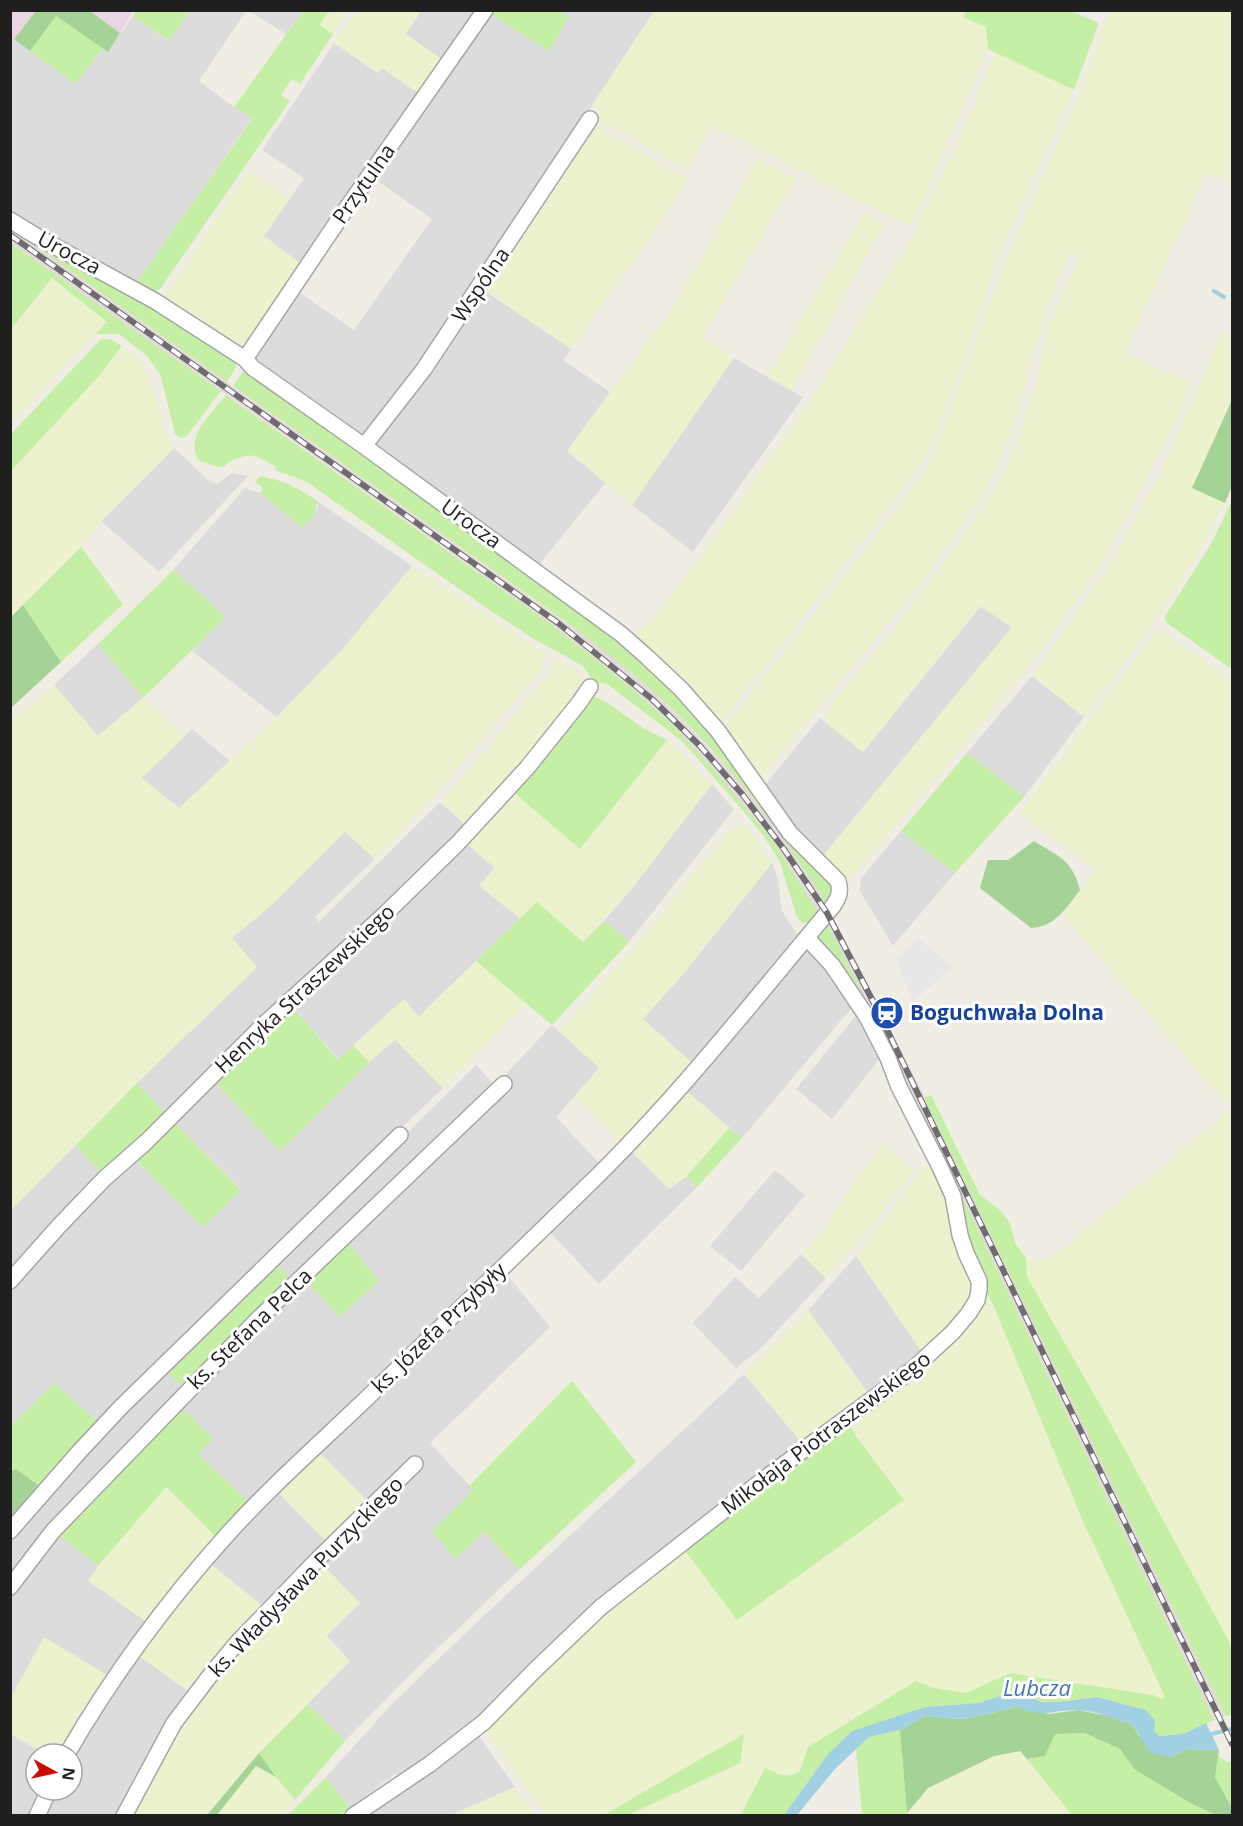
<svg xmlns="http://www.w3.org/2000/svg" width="1243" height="1826" viewBox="0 0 1243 1826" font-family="'Open Sans',sans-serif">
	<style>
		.residential { fill: #dddcdc }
		.industrial { fill: #ead5e5 }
		.farmland { fill: #ecf1ce }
		.grass { fill: #c6efa6 }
		.forest { fill: #a4d395 }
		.parking { fill: #e7e7e7 }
		.water { fill: #a1d0e2 }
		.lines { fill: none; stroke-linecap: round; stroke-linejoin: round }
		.stream { stroke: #a1d0e2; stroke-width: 4 }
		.minor-casing { stroke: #a6a6a6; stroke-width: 18 }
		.minor { stroke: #fff; stroke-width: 15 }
		.rail-casing { stroke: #6d6d6d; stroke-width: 6 }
		.rail { stroke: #fff; stroke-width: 4; stroke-dasharray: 11; stroke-linecap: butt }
		.labels { text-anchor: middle; stroke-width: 6; stroke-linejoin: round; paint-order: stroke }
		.street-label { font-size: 21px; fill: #1f1f1f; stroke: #fff }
		.transit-label { font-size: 21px; font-weight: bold; fill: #164399; stroke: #fff; text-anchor: start }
		.water-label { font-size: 22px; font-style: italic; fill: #4377b7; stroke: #fff }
	</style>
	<rect width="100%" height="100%" fill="#f0ede4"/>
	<path class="residential" d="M190 11H246L199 81 234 107 253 117 136 283 11 213 10 44 14 39 75 84 103 48 108 51 133 16 168 41Z
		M249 11H303L286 34Z
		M421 11H480L444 61 406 34Z
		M557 11H654L424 363 362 437 253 362V352L296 290 354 330 432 219 372 177 487 13 568 17Z
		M334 43 378 73 382 68 421 95 301 264 264 236 304 178 262 150Z
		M484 290 571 349 563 360 610 392 567 451 606 482 537 567 372 446Z
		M734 358 803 397 693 552 632 505Z
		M174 448 208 480 217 484 232 473 248 476 159 572 101 521Z
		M245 488 260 493 303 527 318 507 317 501 412 566 341 651 277 717 192 651 225 617 173 570Z
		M981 606 1012 628 821 858 796 832 765 785 820 718 863 752Z
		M98 644 143 698 98 736 54 685Z
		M1032 676 1084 717 1024 797 967 753Z
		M192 729 230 761 179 808 141 778Z
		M712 784 734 809 629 942 604 921 633 887Z
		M440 802 468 827 166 1114 137 1083 256 968 232 938 273 904 345 832 375 859 315 917 319 922Z
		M901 831 955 873 893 946 860 891 861 878Z
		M465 842 495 868 479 886 520 918 418 1017 404 999 339 1060 290 1004Z
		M772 863 778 879 782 911 798 936 692 1063 643 1019 683 974Z
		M804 948 830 970 854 1005 742 1138 684 1089Z
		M859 1012 881 1057 832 1119 796 1089Z
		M552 1025 600 1068 556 1117 600 1164 250 1503 198 1454 178 1405 305 1280 379 1281 347 1241 512 1082 505 1075Z
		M395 1039 443 1088 269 1255 100 1424 54 1383 11 1426V1291L98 1193 134 1158 203 1227 241 1189 174 1122 214 1081 280 1151 369 1062Z
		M476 1065 495 1086 293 1280 275 1263Z
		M76 1145 101 1173 11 1273V1210Z
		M629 1149 669 1189 687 1176 697 1187 599 1284 550 1232Z
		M775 1170 805 1195 741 1271 710 1246Z
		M801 1254 826 1278 761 1348 736 1368 693 1323 735 1277 759 1298Z
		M856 1256 923 1354 870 1396 808 1310Z
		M505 1272 550 1327 430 1443 474 1490 484 1531 519 1570 417 1668 345 1741 308 1704 350 1661 326 1635 360 1603 319 1561 368 1502 317 1450Z
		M164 1369 184 1388 11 1581V1535Z
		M744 1374 803 1444 494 1706 400 1780 396 1773 350 1808 326 1777 392 1704 476 1623Z
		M276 1490 328 1543 265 1608 208 1562Z
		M57 1533 98 1566 88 1581 147 1622 107 1675 44 1638 11 1697V1594Z
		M136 1654 193 1694 119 1815 42 1816 53 1790H72V1754Z
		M477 1733 515 1787 451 1815 359 1816Z
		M10 1734 46 1754H36V1790H43L30 1815H11Z"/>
	<path class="industrial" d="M11 10 36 11 11 43 10 11Z
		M134 10 120 33 90 11Z
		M11 229 604 650 652 691 694 732 741 783 794 854 827 905 867 982 967 1182 1225 1716 1214 1720 891 1049 820 914 770 837 716 772 673 725 616 675 547 621 415 527 11 243Z"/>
	<path class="farmland" d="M330 11H349L333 34 319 25Z
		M357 11H421L406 34 444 61 421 95 382 68 378 73 334 43Z
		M654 11H966L963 17 986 27 989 46 917 215 909 226 711 126 687 170 593 117 598 109 592 105Z
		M1109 11H1232V182L1207 172 1125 353 1191 384 1177 421 1100 566 1043 648 936 779 850 878 845 882 821 858 1012 627 980 606 863 752 820 718 894 628 955 547 986 502 1004 470 1023 426 1036 382 1048 327 1078 257 1071 253 1058 280 1034 353 1015 424 998 466 979 501 924 580 758 781 722 730 898 507 934 454 1004 263 1087 76Z
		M995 52 1074 90 999 257 972 339 937 433 927 455 887 510 718 726 633 639 661 608 720 530 813 396 911 238 966 124Z
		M591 124 688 179 652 235 571 349 484 290Z
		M757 159 796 178 703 337 734 358 632 505 567 451 676 303Z
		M249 170 289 200 264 236 301 264 253 339 235 342 203 326 162 299Z
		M863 214 884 225 791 390 767 377Z
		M52 278 107 322 11 423V329Z
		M1222 332 1232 336V400L1192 488 1225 503 1205 542 1155 622 1084 717 1032 676 1109 566 1159 475Z
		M122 346 141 361 153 387 163 425 174 448 101 521 81 547 11 617V471L98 377Z
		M412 566 545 654 541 670 435 795 375 859 345 832 273 904 232 938 257 967 137 1083 11 1210V723L54 685 98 736 143 698 185 736 142 778 179 808 277 717 341 651Z
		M1158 628 1232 680 1230 692 1232 693V1099L1226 1104 1062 914 1095 870 1020 813Z
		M555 659 579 673 585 680 586 687 468 827 440 802 552 671Z
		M667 740 712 784 633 887 583 942 537 902 520 918 479 886 495 867 465 842 511 790 581 848Z
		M745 824 772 863 683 974 643 1019 692 1063 621 1143 575 1096 599 1068 559 1031 634 947 723 838 734 826Z
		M476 961 526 1002 443 1088 395 1040 369 1062 353 1045 404 999 419 1017Z
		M684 1089 729 1128 687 1176 669 1189 629 1149Z
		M1232 1108V1647L1112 1426 1027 1277 1026 1258 1033 1262 1054 1256Z
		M883 1143 914 1171 874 1223 826 1278 801 1254 812 1243Z
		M931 1157 973 1275V1298L958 1322 923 1354 856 1256Z
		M987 1294 993 1304 1082 1519 1165 1697 1162 1699 1153 1695 1010 1674 966 1693 933 1688 916 1681 808 1747 800 1771 791 1776 783 1775 765 1768 740 1816 628 1815 739 1763 744 1734 604 1815 546 1816 483 1727 599 1613 683 1548 904 1500 855 1435 849 1422Z
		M808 1310 870 1396 803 1444 744 1374Z
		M317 1450 368 1502 328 1543 277 1490Z
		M166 1486 217 1538 147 1622 88 1581Z
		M319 1561 360 1603 325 1637 350 1661 254 1758 206 1815 128 1816 190 1705Z
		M208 1562 265 1608 193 1694 136 1654Z
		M44 1637 107 1675 61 1754H46L11 1734V1697Z
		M1021 1751 1072 1815 905 1816 928 1788 994 1756Z
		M256 1766 276 1777 295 1800 280 1815 217 1816Z
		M515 1787 536 1815H451Z"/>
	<path class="grass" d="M489 10H557L569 17 549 51 488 13Z
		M136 11V10L190 11 169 41 133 16Z
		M303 11H330L319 25 333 34 300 84 292 79 281 95 290 101 160 289 151 292 136 283 253 118 234 107Z
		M1071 11 1099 23 1074 90 988 49 986 27 963 17 966 11Z
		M56 16 103 48 75 84 30 51Z
		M10 225 86 266 235 359 236 367 227 382 11 229Z
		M11 243 221 391 186 437 181 438 175 434 160 374 147 356 119 334H96L107 322 52 278 11 329Z
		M101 339H110L122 346 98 377 11 471V434Z
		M248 370 613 632 686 700 832 884 835 892 827 905C788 844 746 785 695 732 629 664 551 611 474 557 394 500 313 443 233 386L242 373Z
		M226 395 547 621 616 675 673 725 716 772 770 837 820 914 809 923 801 922 797 917 780 862 765 838 746 814 682 741 607 684 594 682 583 666 534 639 482 605 307 482 275 470 276 467C252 453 252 452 227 463L225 466 217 467 198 460C185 436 212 413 226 395Z
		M260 476C283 480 299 488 317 501L315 514 303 528 260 493 263 488 255 482Z
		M1232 501V667L1230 668 1167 623 1164 618 1211 544Z
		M81 547 123 604 61 662 23 605Z
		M173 570 226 617 143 698 98 644Z
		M595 697 606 702 643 728 667 740 580 849 511 790 584 705Z
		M967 753 1024 797 955 873 901 831Z
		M537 902 583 942 604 921 629 942 552 1025 476 961Z
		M826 921 891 1049 1214 1720 1183 1734 1160 1736 1154 1732 1146 1710 1097 1697 1060 1702H1041L1026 1695 1012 1692 979 1703 925 1707 896 1717 828 1754 784 1815 740 1816 765 1768C779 1774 786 1779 800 1771L808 1747 916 1681 933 1688 966 1693 1010 1673 1153 1695 1162 1699 1165 1697 1082 1519 993 1304 987 1294 988 1286 970 1251 943 1167 813 936Z
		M290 1004 338 1060 353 1045 369 1062 280 1151 214 1081Z
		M137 1083 166 1114 101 1173 76 1145Z
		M931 1095 980 1195 1000 1210 1010 1223 1015 1243 1026 1258 1027 1277 1112 1426 1232 1647V1715L1225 1716 924 1098Z
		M174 1122 241 1190 203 1227 134 1158Z
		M729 1128 742 1138 697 1187 687 1176Z
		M347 1241 379 1281 340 1317 305 1280Z
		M275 1263 293 1280 184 1388 164 1369Z
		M572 1381 636 1462 519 1570 484 1531 456 1559 432 1531 473 1491 469 1486Z
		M54 1383 100 1424 41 1487 16 1469 11 1471V1426Z
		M178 1405 213 1439 198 1454 250 1503 217 1538 166 1487 98 1566 57 1533Z
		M849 1422 855 1435 904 1500 737 1620 683 1548Z
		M308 1704 345 1741 295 1800 276 1777 259 1753Z
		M900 1730 907 1813 905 1815H862L856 1749 869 1737Z
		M1085 1733 1120 1749 1134 1769 1192 1804 1216 1815H1072L1027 1759 1045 1756 1054 1734Z
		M744 1734 740 1763 628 1815H604Z
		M1218 1756 1227 1762 1232 1761V1808L1215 1777Z
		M326 1777 350 1808 340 1815H288Z"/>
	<path class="forest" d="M36 11H90L120 33 108 52 56 16 30 51 14 39Z
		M1232 400V486L1225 503 1192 488Z
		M23 605 61 662 11 708V617Z
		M1034 841C1058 856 1072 859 1080 890 1066 908 1055 927 1031 928L980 888 988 860H1008Z
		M16 1469 41 1487 11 1522V1471Z
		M1018 1706 1049 1714 1078 1710 1108 1716 1133 1725 1139 1736 1171 1757 1187 1749 1219 1750 1215 1777 1232 1808V1815H1216L1192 1804 1134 1769 1120 1749 1085 1733 1055 1734 1045 1756 1027 1759 1020 1751 994 1756 928 1788 907 1813 900 1730 925 1716 963 1719 1001 1711Z
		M259 1753 276 1777 256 1766 217 1815H207Z"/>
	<path class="parking" d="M917 937 953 967 912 1002 897 960Z"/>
	<path class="water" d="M1012 1692 1026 1695 1041 1702H1060L1097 1697 1146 1710 1155 1721 1154 1732 1160 1736 1183 1734 1206 1723 1219 1750 1187 1749 1171 1757 1150 1753 1133 1725C1116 1719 1096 1711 1078 1710 1055 1709 1040 1720 1018 1706L1001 1711 963 1719 925 1716 900 1730 869 1737 835 1769 797 1815H784L828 1754 852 1731 925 1707 979 1703Z"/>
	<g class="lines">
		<path class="stream" d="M1214 291 1224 297
			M1207 1735 1232 1729"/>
		<g class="minor-casing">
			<path id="minor" d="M10 220 36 236 155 301 245 359 253 368 364 446 621 634 647 657 681 689 718 731 790 833 838 881C841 892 839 897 833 906 753 1001 676 1100 586 1187 513 1258 440 1328 366 1399 319 1444 270 1487 226 1536 166 1603 112 1676 67 1754
				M245 359 344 212 485 10
				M364 446 424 369 590 119
				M10 1281 58 1227 104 1179 146 1142 261 1027 384 915 458 843 527 768 579 703 590 687
				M10 1531 79 1452 121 1407 400 1135
				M10 1587 53 1531 259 1318 504 1084
				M37 1816 49 1790
				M124 1816 174 1723 212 1673 237 1643 317 1560 415 1464
				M353 1816 430 1764 484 1722 535 1670 601 1607 764 1479 913 1369 953 1332 969 1313 977 1300 979 1290V1281L966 1253 960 1235 953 1196 940 1167 899 1087 888 1058 867 1017 832 965 807 938"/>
		</g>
		<use href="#minor" class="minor"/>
		<g class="rail-casing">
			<path id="rail" d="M10 235 558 623 652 699 700 746 742 794 783 848 827 913 877 1009 1232 1744"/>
		</g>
		<use href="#rail" class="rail"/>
	</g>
	<defs>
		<g id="station-disc" transform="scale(1.725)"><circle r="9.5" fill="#1a4fb4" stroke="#fff"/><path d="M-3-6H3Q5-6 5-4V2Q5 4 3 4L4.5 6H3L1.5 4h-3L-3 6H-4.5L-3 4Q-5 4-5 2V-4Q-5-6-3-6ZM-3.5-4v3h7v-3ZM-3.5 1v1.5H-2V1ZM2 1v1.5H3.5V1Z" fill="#fff"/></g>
	</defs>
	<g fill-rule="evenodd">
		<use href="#station-disc" x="887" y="1013"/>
	</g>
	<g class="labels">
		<g class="street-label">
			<text transform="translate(364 184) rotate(-55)" y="7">Przytulna</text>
			<text transform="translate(69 253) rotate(28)" y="7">Urocza</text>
			<text transform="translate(481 285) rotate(-56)" y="7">Wspólna</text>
			<text transform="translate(471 524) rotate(36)" y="7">Urocza</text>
			<text transform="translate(305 989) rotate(-43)" y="7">Henryka Straszewskiego</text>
			<text transform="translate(439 1328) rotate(-44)" y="7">ks. Józefa Przybyły</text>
			<text transform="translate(250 1329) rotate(-44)" y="7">ks. Stefana Pelca</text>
			<text transform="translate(826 1433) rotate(-37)" y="7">Mikołaja Piotraszewskiego</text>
			<text transform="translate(306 1577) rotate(-46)" y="7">ks. Władysława Purzyckiego</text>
		</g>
		<g class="transit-label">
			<text x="910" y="1020">Boguchwała Dolna</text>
		</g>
		<g class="water-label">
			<text x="1037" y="1696">Lubcza</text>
		</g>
	</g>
	<rect width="1243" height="1826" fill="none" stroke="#1f1f1f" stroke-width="24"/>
	<g transform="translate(54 1772) rotate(98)"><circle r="28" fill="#ffffff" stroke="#a5a5a5" stroke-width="1.5"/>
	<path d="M0-4.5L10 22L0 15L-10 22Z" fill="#cd0a00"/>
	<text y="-9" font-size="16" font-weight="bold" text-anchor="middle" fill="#1f1f1f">N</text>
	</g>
</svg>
